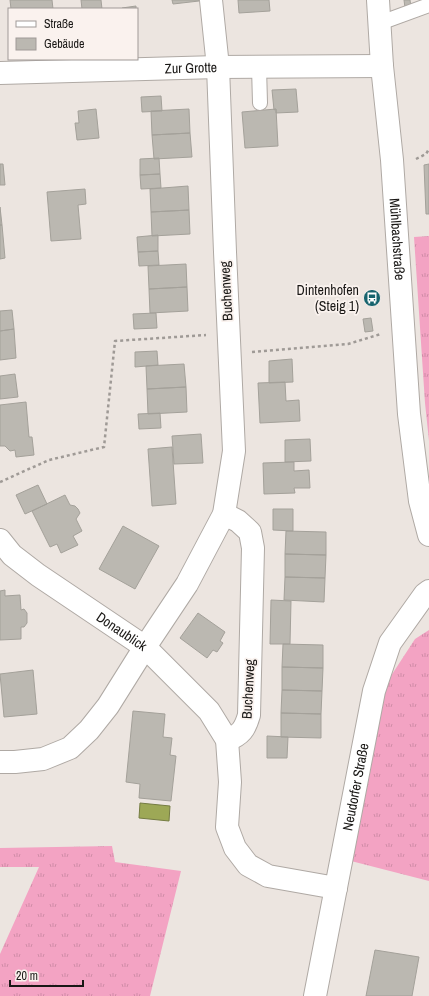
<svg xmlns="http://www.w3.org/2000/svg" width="429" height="996" viewBox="0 0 429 996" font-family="'Archivo Narrow',sans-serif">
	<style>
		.grass { fill: url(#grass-tufts) }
		.water { fill: #9da856; stroke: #757c42 }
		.building { fill: #bbb8b1; stroke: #a4a19a }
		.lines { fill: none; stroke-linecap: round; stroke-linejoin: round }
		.service-casing { stroke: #afa9a4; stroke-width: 16 }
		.minor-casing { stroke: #afa9a4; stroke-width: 24 }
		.secondary-casing { stroke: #afa9a4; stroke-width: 24 }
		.path { stroke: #9f9a96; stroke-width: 2.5; stroke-dasharray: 3 3; stroke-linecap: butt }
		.service { stroke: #fff; stroke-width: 14 }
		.minor { stroke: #fff; stroke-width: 22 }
		.secondary { stroke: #fff; stroke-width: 22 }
		.labels { text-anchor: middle; stroke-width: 3.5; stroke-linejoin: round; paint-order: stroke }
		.street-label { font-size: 14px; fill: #191715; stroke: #faf2ee }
		.poi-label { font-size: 14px; fill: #191715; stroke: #faf2ee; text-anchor: end }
	</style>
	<defs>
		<pattern id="grass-tufts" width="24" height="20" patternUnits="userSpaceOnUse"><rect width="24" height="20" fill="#f3a3c3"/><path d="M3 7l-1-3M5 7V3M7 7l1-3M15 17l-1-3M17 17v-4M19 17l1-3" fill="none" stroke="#d08ca7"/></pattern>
	</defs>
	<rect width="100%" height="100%" fill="#ece5e0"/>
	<path class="grass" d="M429 236V441L425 403 414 237Z
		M429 630V881L351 861 387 682 415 639Z
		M112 846 115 862 181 871 150 996H0V954L39 867H0V848Z"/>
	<path class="water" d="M140 803 170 806 169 821 139 818Z"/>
	<path class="building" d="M10 0H52L53 9H11Z
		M81 0H101L102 9H82Z
		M172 0H199V1L173 4Z
		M238 0H269L270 11 239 13Z
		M404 0H410L411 7 405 8Z
		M136 6V9H122V8Z
		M296 89 298 112 276 113V109L274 110 272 90Z
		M161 96 162 111 142 112 141 97Z
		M96 109 99 138 77 140 75 123H79L78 111Z
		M189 109 190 133 152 135 151 111Z
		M276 109 278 146 245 148 242 112Z
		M190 133 192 157 154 159 152 135Z
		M159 158 160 174 140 175V159Z
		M0 164H3L5 185H0Z
		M429 164V214H426L424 165Z
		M160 174 161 188 141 189 140 175Z
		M188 186 189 210 151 212 150 189Z
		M85 189 86 204 78 205 81 239 51 241 47 192Z
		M0 207 2 225H0Z
		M189 210 190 234 152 236 151 212Z
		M0 225H2L5 258 0 259Z
		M158 235V251L138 252 137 237Z
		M158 251 159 265 139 266 138 252Z
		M186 264 187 287 149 289 148 266Z
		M187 287 188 311 150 313 149 289Z
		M12 310 14 329 0 331V311Z
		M156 313 157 328 134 329 133 314Z
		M371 318 373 331 365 332 363 319Z
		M14 329 16 358 0 360V331Z
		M157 351 158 365 135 367V352Z
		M292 359 293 382 269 383V361Z
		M184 364 186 387 147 389 146 366Z
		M15 374 18 397 0 399V376Z
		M285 382 286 401 299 400 300 421 260 423 258 383Z
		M186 387 187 412 148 414 147 389Z
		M26 402 29 437H32L34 455 16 457 15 450 10 451 5 446H0V405Z
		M160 413 161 428 139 429 138 414Z
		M201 434 203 463 174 464 172 436Z
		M310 439 311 461 285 462V440Z
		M172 447 176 504 152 506 148 449Z
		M294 462V471L309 470 310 488H294L295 493 264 494 263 463Z
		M38 485 47 504 25 514 16 495Z
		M65 495 70 505 75 506 78 509 80 513 76 519 82 531 73 536 78 545 61 553 57 544 50 547 32 511Z
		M273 509H293V531L273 530Z
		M123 526 159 546 135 589 99 569Z
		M286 531 326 532V555L285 554Z
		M285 554 326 555 325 578 285 577Z
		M285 577 325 578 324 602 284 600Z
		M5 590V596L20 595 21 610 24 609 27 613V623L24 627H21V639L0 640V591Z
		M271 600 291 601 290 644H270Z
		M198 613 225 632 220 641 223 643 217 652 213 650 207 658 180 638Z
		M283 644 323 645V668L282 667Z
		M282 667 323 668 322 691 282 690Z
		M33 670 37 714 4 717 0 674Z
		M282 690 322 691 321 714 281 713Z
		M133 711 165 714 163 737 172 738 170 755 176 756 171 801 139 798 140 784 126 782Z
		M281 713 321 714V738L281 737Z
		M267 736 288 737 287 758H267Z
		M375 950 419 957 412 996H366Z"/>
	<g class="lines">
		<g class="service-casing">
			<path id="service" d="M380 23 429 5
				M259 67 260 103"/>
		</g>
		<g class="minor-casing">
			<g id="minor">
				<path id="s1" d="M0 73 218 67 382 66"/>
				<path d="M224 514 238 521 250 532 253 548 249 715C245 729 241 735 227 740"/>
				<path id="s2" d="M0 540 12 555 38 575 145 647 209 711 227 740 230 782 227 827 235 848 248 865 268 876 336 888"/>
				<path d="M0 762H15L43 759 70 748 89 730 108 706 145 647 187 584 224 514 234 451 225 252 218 67 211 0"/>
				<path id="s3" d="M315 996 374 691 390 643 425 594 429 591"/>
			</g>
		</g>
		<g class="secondary-casing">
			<g id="secondary">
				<path id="s4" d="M378 0 382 66 392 160 409 414 420 501 429 535"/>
			</g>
		</g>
		<path class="path" d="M416 159 426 154 429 149
			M252 352 348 344 381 334
			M0 482 49 460 104 447 115 341 206 335"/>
		<use href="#service" class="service"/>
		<use href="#minor" class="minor"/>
		<use href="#secondary" class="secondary"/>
	</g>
	<defs>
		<g id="bus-disc" transform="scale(0.9)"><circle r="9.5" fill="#16636d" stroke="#faf2ee"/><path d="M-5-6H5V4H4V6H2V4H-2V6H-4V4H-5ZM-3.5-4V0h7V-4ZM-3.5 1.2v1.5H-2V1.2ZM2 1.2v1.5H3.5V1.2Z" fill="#fff"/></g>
	</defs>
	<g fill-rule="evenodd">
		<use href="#bus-disc" x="372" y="298"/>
	</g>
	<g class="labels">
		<g class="street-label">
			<text dy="5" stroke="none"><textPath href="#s1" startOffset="191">Zur Grotte</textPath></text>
			<text dy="5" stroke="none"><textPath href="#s4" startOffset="240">Mühlbachstraße</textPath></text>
			<text transform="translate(226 291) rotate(-93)" y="5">Buchenweg</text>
			<text dy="5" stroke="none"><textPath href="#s2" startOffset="153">Donaublick</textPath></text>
			<text transform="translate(248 689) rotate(-87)" y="5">Buchenweg</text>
			<text dy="5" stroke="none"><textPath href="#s3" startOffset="213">Neudorfer Straße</textPath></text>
		</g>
		<g class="poi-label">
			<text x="359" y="295">Dintenhofen<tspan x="359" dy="16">(Steig 1)</tspan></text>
		</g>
	</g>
	<rect x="8" y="8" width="130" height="52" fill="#faf2ee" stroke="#a09a97"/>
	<rect x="16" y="21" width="20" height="6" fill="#ffffff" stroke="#a09a97"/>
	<text x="44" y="28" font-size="12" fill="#191715">Straße</text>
	<rect x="16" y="38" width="20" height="12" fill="#bbb8b1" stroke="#a09a97"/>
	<text x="44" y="48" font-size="12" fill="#191715">Gebäude</text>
	<path d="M10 980v6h73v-6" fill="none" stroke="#191715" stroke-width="2"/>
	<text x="16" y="980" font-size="12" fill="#191715" stroke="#faf2ee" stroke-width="3" paint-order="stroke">20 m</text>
</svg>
